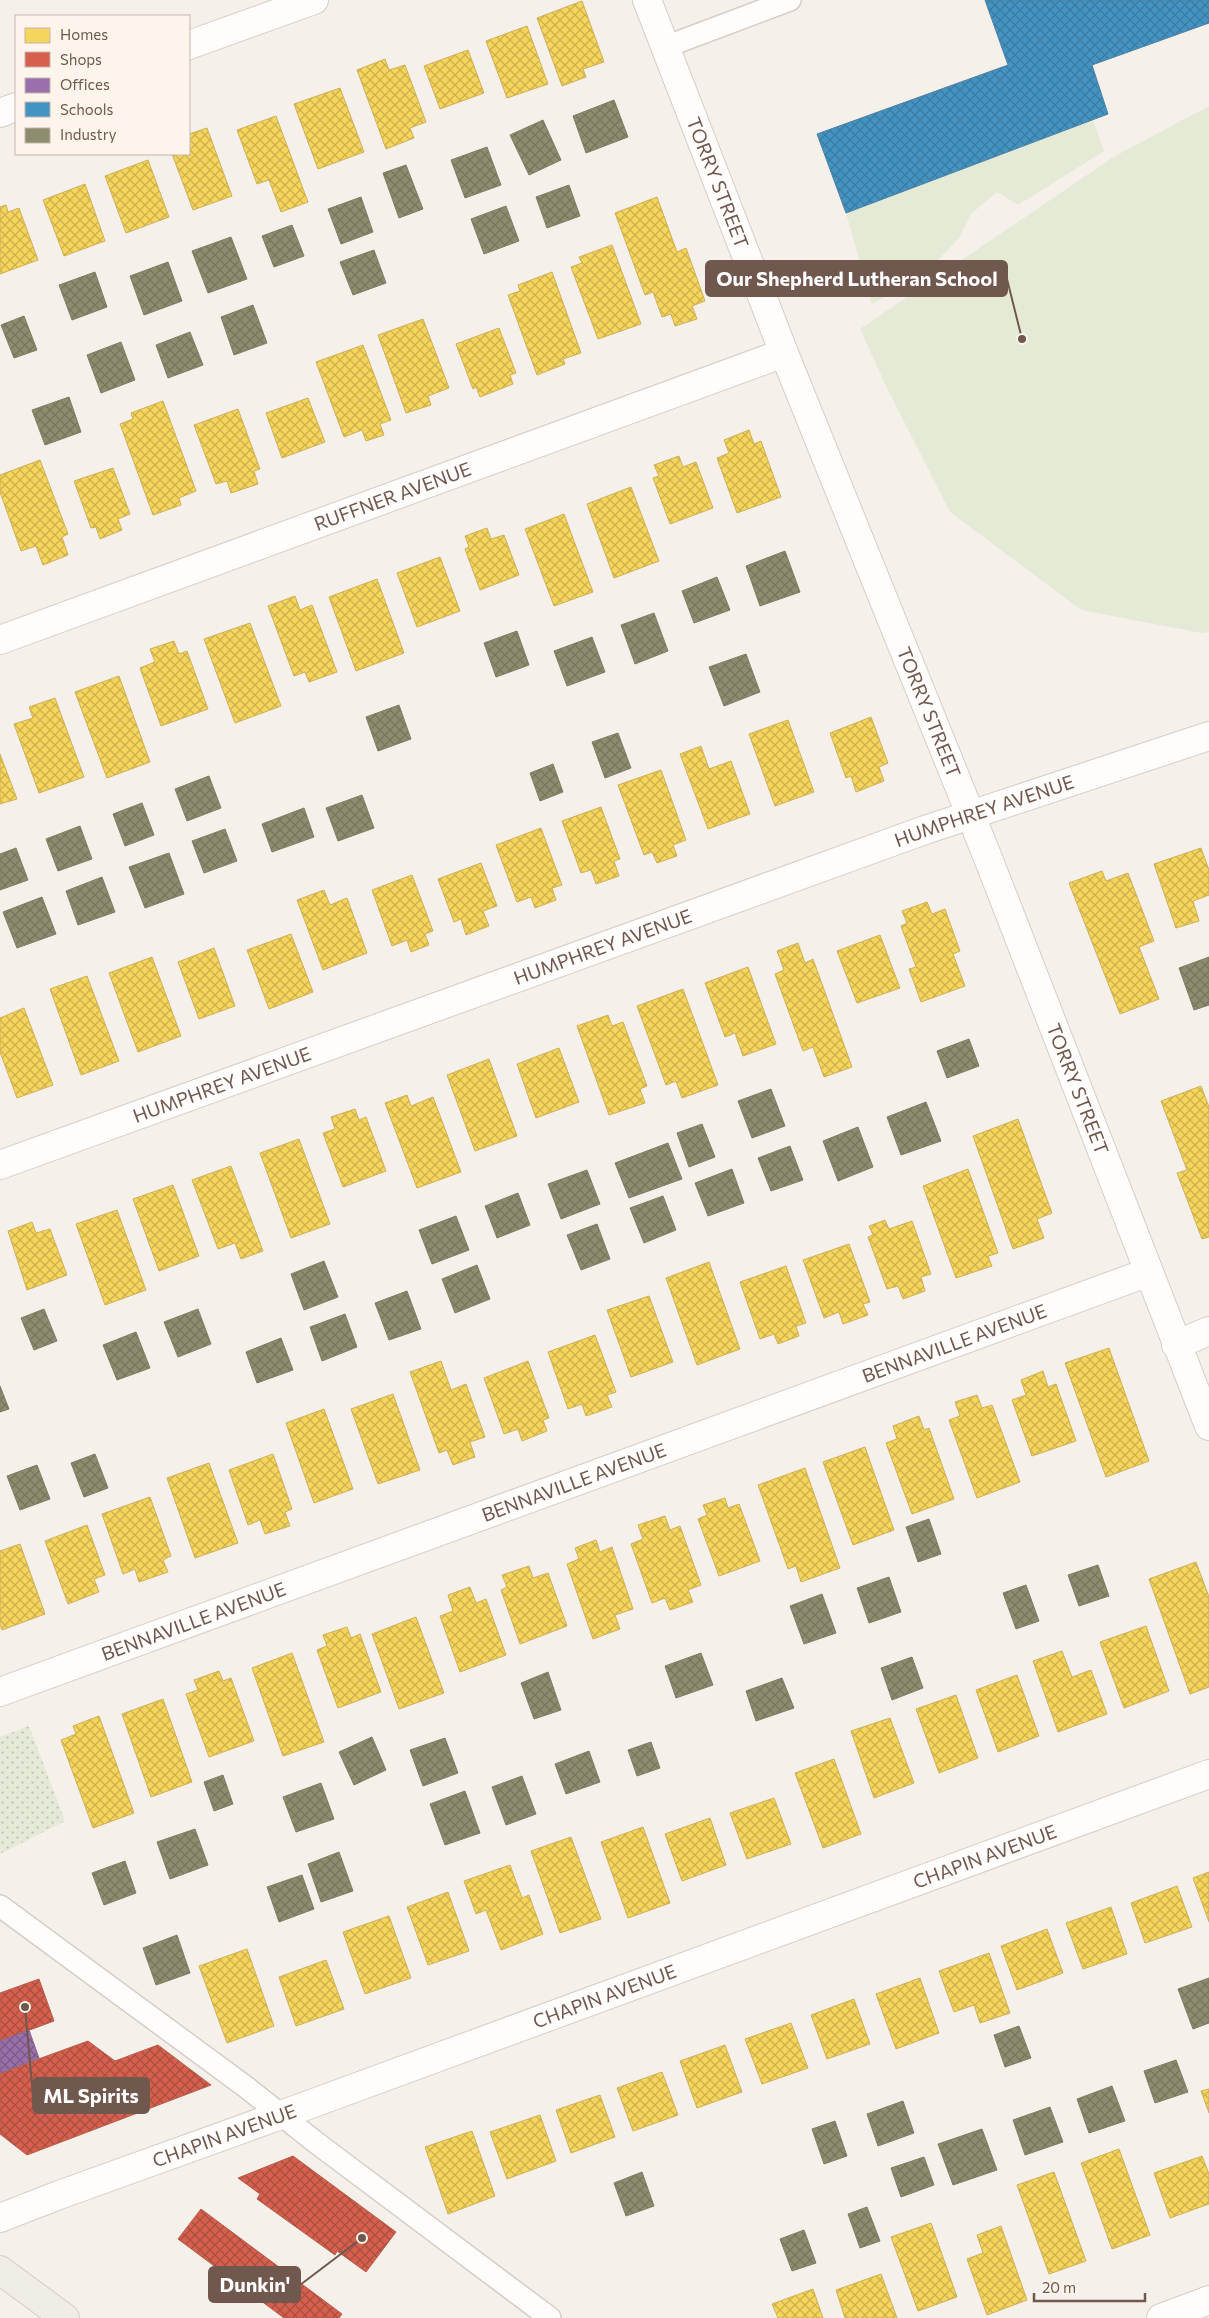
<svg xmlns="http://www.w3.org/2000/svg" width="1209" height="2318" viewBox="0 0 1209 2318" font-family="Commissioner,sans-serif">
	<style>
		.grass { fill: url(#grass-dots) }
		.park { fill: #e4ead6 }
		.homes { fill: url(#homes-cross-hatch); stroke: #ceb058 }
		.shops { fill: url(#shops-cross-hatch); stroke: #b75e4d }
		.offices { fill: url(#offices-cross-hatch); stroke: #8d698f }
		.schools { fill: url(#schools-cross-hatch); stroke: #5081a0 }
		.industry { fill: url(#industry-cross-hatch); stroke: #847c64 }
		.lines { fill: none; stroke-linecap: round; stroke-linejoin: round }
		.lane-casing { stroke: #d5cdc8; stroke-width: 24 }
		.street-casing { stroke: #d5cdc8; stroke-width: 30 }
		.secondary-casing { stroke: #d4cdc6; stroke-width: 30 }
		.primary-casing { stroke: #d4cbc7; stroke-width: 30 }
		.lane { stroke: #fefdfc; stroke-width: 21 }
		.street { stroke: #fefdfc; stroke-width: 28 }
		.secondary { stroke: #fefdfc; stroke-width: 28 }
		.primary { stroke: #f0ece6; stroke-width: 28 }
		.labels { text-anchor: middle; stroke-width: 5; stroke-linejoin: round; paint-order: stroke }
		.street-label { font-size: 19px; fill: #70584e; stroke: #fdf5ec }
		.leader { fill: none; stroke: #70584e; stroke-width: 2 }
		.callout-dot { fill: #70584e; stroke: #fdf5ec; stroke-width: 2 }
		.callout { fill: #70584e; stroke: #70584e; stroke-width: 2 }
		.callout-label { font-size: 20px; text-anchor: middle; font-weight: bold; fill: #fff }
	</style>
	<defs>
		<pattern id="grass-dots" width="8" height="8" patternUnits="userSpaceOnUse" patternTransform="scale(1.25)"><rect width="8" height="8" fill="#e4ead6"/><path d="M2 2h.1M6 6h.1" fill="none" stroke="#bdc0b0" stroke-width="1.8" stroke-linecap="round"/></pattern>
		<pattern id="homes-cross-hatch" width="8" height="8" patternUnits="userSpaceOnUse" patternTransform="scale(1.25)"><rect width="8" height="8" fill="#f6d55c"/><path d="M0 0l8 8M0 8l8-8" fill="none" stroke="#ccb04e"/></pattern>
		<pattern id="shops-cross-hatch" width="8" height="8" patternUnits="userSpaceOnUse" patternTransform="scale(1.25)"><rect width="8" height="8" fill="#d6604d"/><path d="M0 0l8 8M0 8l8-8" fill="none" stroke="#a94e40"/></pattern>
		<pattern id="offices-cross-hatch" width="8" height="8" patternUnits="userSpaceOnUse" patternTransform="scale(1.25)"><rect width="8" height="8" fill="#9970ab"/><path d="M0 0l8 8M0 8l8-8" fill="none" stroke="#7b5a86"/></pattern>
		<pattern id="schools-cross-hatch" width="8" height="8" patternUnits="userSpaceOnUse" patternTransform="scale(1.25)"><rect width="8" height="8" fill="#4393c3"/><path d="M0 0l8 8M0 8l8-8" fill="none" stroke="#3c7ba1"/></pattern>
		<pattern id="industry-cross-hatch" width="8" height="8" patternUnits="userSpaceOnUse" patternTransform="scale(1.25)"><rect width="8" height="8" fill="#8c8c6e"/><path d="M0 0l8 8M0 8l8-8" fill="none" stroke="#77755d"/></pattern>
	</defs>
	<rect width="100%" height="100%" fill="#f6f0ea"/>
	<path class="grass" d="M29 1726 65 1821 0 1854V1737Z"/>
	<path class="park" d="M1209 106V632L1201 633 1081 610 950 512 887 388 860 329 1115 156Z
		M1093 120 1104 151 1018 205 997 192 971 214 959 238 925 274 872 304 846 213Z"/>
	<path class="homes" d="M582 1 604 62 583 69 586 77 562 86 537 18Z
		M527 26 548 84 507 98 486 41Z
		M468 50 484 93 440 109 424 66Z
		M385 59 389 70 405 65 426 122 410 128 414 138 386 149 357 70Z
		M340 88 364 152 318 169 294 104Z
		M276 116 308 202 281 212 269 180 257 184 237 130Z
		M207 128 232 196 193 210 172 154H189V134Z
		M148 160 169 217 126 233 105 176Z
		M85 184 105 241 64 256 43 200Z
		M657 197 677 252 686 248 705 301 692 306 697 319 675 326 671 314 662 317 653 292 645 295 615 213Z
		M6 205 8 212 19 208 38 260 0 274V207Z
		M612 245 641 324 598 339 571 267 582 263 579 257Z
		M552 272 581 353 563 359 565 364 537 375 508 295 520 291 518 285Z
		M423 319 449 388 428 396 431 405 406 413 378 335Z
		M499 328 516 373 510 375 513 384 480 397 476 387 473 389 456 344Z
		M363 345 391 420 380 424 384 435 366 441 362 430 344 437 316 362Z
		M308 398 325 442 282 458 266 413Z
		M163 401 196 491 179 498 181 505 153 515 120 424 133 419 131 413Z
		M238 409 260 469 254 471 258 484 231 493 227 481 216 484 194 425Z
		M749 430 754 444 761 441 781 497 737 513 717 458 729 453 724 440Z
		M679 456 683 467 696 462 713 508 670 524 653 478 659 476 654 465Z
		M40 460 68 534 62 537 68 555 43 565 36 546 21 551 0 492V475Z
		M113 468 130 514 118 519 122 530 100 539 96 527 91 528 74 481Z
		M631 487 659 561 614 578 587 504Z
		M564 514 593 592 554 606 525 529Z
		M487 528 491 539 504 535 519 575 480 590 465 549 469 547 465 536Z
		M440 557 460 611 417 627 397 573Z
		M377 579 404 653 356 671 329 597Z
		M295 596 300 610 312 605 337 672 309 682 305 672 294 676 268 606Z
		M250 623 281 706 235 723 204 639Z
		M174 641 179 654 187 651 208 709 161 726 140 668 155 662 150 649Z
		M119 676 150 762 107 778 75 692Z
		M55 698 84 777 39 793 14 724 33 718 29 707Z
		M871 717 888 763 879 767 884 781 856 792 851 776 846 778 830 733Z
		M788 720 814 792 775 806 749 734Z
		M701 746 709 769 731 761 750 814 708 829 680 754Z
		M0 754 17 799 0 804Z
		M661 770 686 840 673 845 677 856 657 863 652 852 644 855 618 785Z
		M601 807 620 859 614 861 619 876 596 884 591 870 581 873 562 821Z
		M541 828 562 885 552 888 556 900 535 908 531 897 517 902 496 845Z
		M1201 848 1209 870V895L1193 901 1199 921 1176 928 1154 864Z
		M481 863 497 906 483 911 489 926 466 935 461 919 454 922 438 879Z
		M1102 871 1106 881 1128 873 1154 941 1139 947 1159 999 1120 1014 1069 883Z
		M412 875 433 931 425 934 429 945 411 952 407 940 392 946 372 890Z
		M324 890 330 905 347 898 367 953 323 970 297 900Z
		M927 902 932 914 945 909 960 951 953 954 965 986 921 1002 909 969 916 967 901 926 907 923 902 911Z
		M291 934 313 992 269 1009 247 950Z
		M880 935 900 988 857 1003 837 951Z
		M798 943 805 963 813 959 852 1067 824 1077 813 1047 803 1051 775 974 784 970 777 951Z
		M214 948 235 1006 199 1019 178 962Z
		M152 957 181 1036 138 1052 109 973Z
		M748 967 776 1044 743 1056 735 1033 725 1037 705 983Z
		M87 976 119 1061 81 1075 50 989Z
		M683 989 718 1085 682 1098 676 1081 666 1085 637 1006Z
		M24 1008 53 1085 17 1098 0 1052V1018Z
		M608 1015 612 1026 623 1022 647 1086 640 1089 645 1103 609 1115 577 1026Z
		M559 1048 579 1102 536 1118 517 1064Z
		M489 1059 517 1136 475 1151 447 1075Z
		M1201 1086 1209 1107V1237L1202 1239 1177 1173 1187 1170 1161 1101Z
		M407 1095 411 1106 433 1097 461 1172 417 1188 385 1103Z
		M355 1109 359 1120 366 1117 386 1171 343 1187 323 1133 335 1129 331 1117Z
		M1018 1119 1052 1213 1037 1219 1044 1238 1013 1249 973 1136Z
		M299 1139 330 1224 291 1238 260 1153Z
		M231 1166 263 1251 241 1259 235 1243 218 1249 192 1180Z
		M968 1169 998 1253 988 1256 992 1266 956 1278 923 1186Z
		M173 1185 199 1256 159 1271 133 1199Z
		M117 1210 146 1290 105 1305 76 1224Z
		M885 1220 889 1229 912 1221 931 1274 921 1277 925 1291 903 1299 898 1286 887 1289 868 1237 873 1235 869 1226Z
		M32 1222 36 1233 50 1229 67 1275 27 1290 8 1231Z
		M849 1244 870 1302 863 1304 868 1315 843 1324 839 1312 824 1318 803 1260Z
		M709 1262 740 1349 697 1365 666 1278Z
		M786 1266 806 1323 796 1326 799 1336 778 1344 774 1334 760 1339 740 1282Z
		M649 1296 673 1362 631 1377 607 1310Z
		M595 1335 616 1392 607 1395 612 1407 586 1416 582 1404 568 1409 548 1352Z
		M1109 1348 1149 1461 1106 1477 1065 1363Z
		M441 1361 451 1390 466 1384 485 1437 470 1442 475 1457 453 1465 447 1450 439 1453 410 1372Z
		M528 1361 549 1418 543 1420 547 1431 522 1441 518 1429 504 1434 484 1378Z
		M1043 1371 1048 1387 1056 1384 1076 1441 1032 1456 1012 1400 1026 1395 1021 1380Z
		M393 1394 420 1470 378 1484 351 1409Z
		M977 1395 982 1408 992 1405 1020 1482 977 1498 949 1420 960 1416 955 1402Z
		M324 1409 353 1489 314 1503 286 1423Z
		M919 1416 924 1430 929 1428 954 1499 912 1514 886 1443 897 1439 893 1426Z
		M865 1447 894 1530 853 1545 823 1462Z
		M273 1454 292 1509 285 1512 290 1526 265 1534 260 1520 248 1525 229 1470Z
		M209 1463 238 1543 195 1558 167 1478Z
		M805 1468 840 1568 801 1582 796 1566 788 1569 758 1485Z
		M150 1497 171 1556 163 1560 168 1572 139 1582 135 1569 123 1574 102 1514Z
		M725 1498 728 1508 739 1504 760 1561 719 1576 698 1519 707 1515 703 1505Z
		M665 1516 670 1530 680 1526 701 1585 688 1590 693 1602 670 1610 665 1598 652 1603 631 1544 643 1539 638 1525Z
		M87 1525 105 1575 94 1579 99 1592 68 1604 45 1541Z
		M596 1540 600 1552 612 1547 633 1609 615 1615 620 1629 593 1639 567 1564 579 1559 575 1548Z
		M20 1544 45 1614 2 1630 0 1625V1551Z
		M1196 1562 1209 1597V1687L1190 1694 1149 1579Z
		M529 1566 533 1578 548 1573 567 1626 520 1644 501 1590 507 1587 502 1575Z
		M470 1587 476 1603 486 1599 506 1655 460 1672 440 1616 453 1611 448 1595Z
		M416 1617 444 1693 399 1709 372 1634Z
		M1146 1626 1169 1691 1124 1708 1100 1642Z
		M347 1627 351 1638 360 1634 381 1692 338 1708 317 1650 327 1646 323 1635Z
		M1062 1651 1072 1677 1091 1670 1107 1714 1058 1732 1033 1661Z
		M292 1653 324 1742 283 1756 252 1668Z
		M219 1671 223 1681 231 1678 254 1741 209 1757 186 1694 198 1690 194 1680Z
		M1017 1675 1039 1736 998 1752 976 1690Z
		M956 1695 978 1758 939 1773 916 1709Z
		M163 1699 192 1782 151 1797 122 1714Z
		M99 1716 134 1813 93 1828 61 1740 76 1734 73 1726Z
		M890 1718 914 1783 874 1798 851 1731Z
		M834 1759 861 1834 823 1848 795 1773Z
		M774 1798 791 1844 747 1859 730 1813Z
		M710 1818 726 1865 682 1881 665 1834Z
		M643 1827 670 1903 628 1918 601 1842Z
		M571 1837 601 1919 560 1933 531 1851Z
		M510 1865 522 1898 529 1895 543 1934 501 1950 486 1910 476 1914 464 1881Z
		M1209 1872V1922L1193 1878Z
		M1177 1886 1192 1927 1145 1943 1131 1903Z
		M448 1892 469 1951 428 1965 407 1907Z
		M1111 1907 1127 1954 1083 1969 1066 1923Z
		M389 1916 411 1978 365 1994 343 1932Z
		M1047 1929 1063 1973 1017 1990 1001 1946Z
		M247 1949 274 2026 227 2043 199 1966Z
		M989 1953 1010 2013 980 2023 974 2005 954 2012 939 1971Z
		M326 1960 344 2009 296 2026 279 1977Z
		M920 1978 939 2033 896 2049 876 1994Z
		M854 1999 870 2044 827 2059 811 2015Z
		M791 2023 808 2068 762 2084 745 2039Z
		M725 2045 742 2092 697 2108 680 2061Z
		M662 2072 678 2115 633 2131 617 2088Z
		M1209 2089V2113L1201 2091Z
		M600 2095 615 2137 571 2153 556 2110Z
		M540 2115 556 2161 507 2179 490 2132Z
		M472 2131 495 2196 448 2214 425 2147Z
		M1119 2149 1150 2235 1112 2249 1081 2163Z
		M1202 2156 1209 2174V2204L1170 2218 1154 2173Z
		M1054 2172 1086 2261 1049 2274 1017 2185Z
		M931 2223 957 2297 918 2311 891 2237Z
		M1001 2226 1027 2300 987 2315 967 2259 983 2253 977 2235Z
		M881 2274 897 2318H845L836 2290Z
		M813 2289 823 2318H778L772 2304Z"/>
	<path class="shops" d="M39 1979 54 2021 0 2041V1993Z
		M88 2041 115 2061 158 2045 211 2085 27 2155 0 2134V2073Z
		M293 2156 396 2232 366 2272 337 2251 335 2255 257 2199 260 2194 238 2178Z
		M201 2209 342 2314 339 2318H284L178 2239Z"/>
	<path class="offices" d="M29 2030 39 2058 0 2073V2041Z"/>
	<path class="schools" d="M985 0H1209V23L1092 65 1108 114 846 213 817 134 1008 65Z"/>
	<path class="industry" d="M614 100 628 137 586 153 573 116Z
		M543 120 561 160 529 175 510 135Z
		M487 147 501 185 465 198 451 160Z
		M406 165 423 209 399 218 383 173Z
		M569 185 580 216 547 228 536 197Z
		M361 197 373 232 341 244 328 209Z
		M506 206 519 241 484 254 471 219Z
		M292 225 304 256 274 267 262 236Z
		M231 237 247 279 208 293 192 251Z
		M374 250 386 283 353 295 340 262Z
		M168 262 182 301 144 315 130 276Z
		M95 272 107 307 72 320 59 285Z
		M253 305 267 343 234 355 221 317Z
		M24 316 37 350 14 358 1 325Z
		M190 332 203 365 168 378 156 345Z
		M121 342 135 380 101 393 87 355Z
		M69 397 81 432 45 445 32 410Z
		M785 551 800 592 760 606 746 566Z
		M717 577 730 610 694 623 682 591Z
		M654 613 668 651 635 664 621 625Z
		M517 631 529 665 496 677 484 643Z
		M592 637 605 672 567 686 554 651Z
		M746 654 760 692 724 706 709 667Z
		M399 705 411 739 378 751 366 717Z
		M618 733 631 768 605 778 592 742Z
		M553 764 563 792 540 801 530 773Z
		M209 776 221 808 187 821 175 789Z
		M362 795 374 828 338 841 326 808Z
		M142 803 154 835 125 846 113 814Z
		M304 808 314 837 272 852 262 824Z
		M80 826 92 859 58 871 46 839Z
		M225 829 237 861 204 873 192 841Z
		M16 848 28 880 0 890V854Z
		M169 853 184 894 145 908 129 867Z
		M102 877 115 912 78 925 66 891Z
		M42 897 56 934 17 948 3 912Z
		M1209 957V1005L1194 1010 1179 968Z
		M969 1039 979 1066 947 1078 937 1051Z
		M771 1089 785 1126 752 1138 738 1101Z
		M926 1102 941 1141 901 1155 887 1117Z
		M702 1124 715 1157 689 1167 677 1133Z
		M858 1127 873 1167 838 1181 823 1141Z
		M668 1143 682 1179 629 1198 615 1163Z
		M790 1146 803 1180 771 1191 758 1158Z
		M732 1169 744 1203 708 1216 695 1183Z
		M587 1170 600 1204 561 1219 548 1184Z
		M518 1193 530 1225 497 1238 485 1206Z
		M663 1196 676 1230 644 1243 630 1208Z
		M456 1216 469 1250 432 1264 419 1230Z
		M597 1224 610 1259 581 1270 567 1235Z
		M324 1261 338 1297 304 1310 291 1274Z
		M477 1265 490 1299 455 1313 442 1279Z
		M407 1291 421 1329 389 1340 375 1303Z
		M44 1309 57 1341 34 1350 21 1318Z
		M198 1309 211 1344 178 1357 164 1322Z
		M345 1314 357 1347 322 1361 310 1327Z
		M136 1332 150 1368 117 1380 103 1345Z
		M281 1338 293 1370 257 1383 246 1352Z
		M0 1386 9 1409 0 1412Z
		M95 1454 108 1488 84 1497 71 1463Z
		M37 1465 50 1499 20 1510 7 1476Z
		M929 1519 941 1554 918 1562 906 1527Z
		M1098 1565 1109 1596 1079 1606 1068 1575Z
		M889 1577 901 1612 869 1623 857 1588Z
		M1026 1585 1039 1621 1016 1629 1003 1593Z
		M822 1594 836 1633 804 1644 790 1606Z
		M701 1653 713 1685 676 1698 665 1666Z
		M912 1657 923 1688 892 1700 881 1668Z
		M548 1672 561 1710 534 1719 521 1683Z
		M782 1678 794 1708 756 1721 746 1691Z
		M372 1737 386 1770 354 1785 339 1752Z
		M445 1738 458 1773 423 1786 410 1750Z
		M651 1742 660 1768 637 1776 628 1750Z
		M589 1751 600 1782 566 1794 555 1764Z
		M223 1775 233 1804 214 1811 204 1782Z
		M522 1776 536 1814 506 1825 492 1787Z
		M321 1783 334 1819 296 1832 283 1797Z
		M465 1791 480 1833 445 1845 430 1804Z
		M195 1829 208 1865 170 1879 157 1842Z
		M339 1852 353 1891 321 1902 308 1864Z
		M125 1861 136 1893 104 1905 92 1873Z
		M302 1875 314 1909 279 1922 267 1887Z
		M177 1935 190 1973 156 1985 143 1948Z
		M1209 1978V2023L1193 2029 1178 1989Z
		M1019 2026 1031 2058 1005 2067 994 2035Z
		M1176 2060 1188 2092 1155 2103 1144 2071Z
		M1112 2086 1125 2121 1089 2133 1077 2099Z
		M903 2101 914 2133 878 2146 867 2114Z
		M1050 2107 1063 2142 1025 2155 1013 2120Z
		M835 2121 847 2156 824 2164 812 2129Z
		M982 2129 997 2170 953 2185 938 2144Z
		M924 2157 934 2185 901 2197 891 2168Z
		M642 2172 654 2206 626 2216 614 2183Z
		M867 2207 880 2241 860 2248 848 2214Z
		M804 2230 816 2263 792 2271 780 2239Z"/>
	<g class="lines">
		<g class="lane-casing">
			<path id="lane" d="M665 47 790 0
				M0 1906 246 2087 314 2141 550 2318"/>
		</g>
		<g class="street-casing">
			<g id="street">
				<path id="s1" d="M647 0 784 353 988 858 1209 1426"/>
				<path id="s2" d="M0 640 784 353"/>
				<path id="s3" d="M0 1165 925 830 1209 736"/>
				<path d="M1176 1345 1209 1331"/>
				<path id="s4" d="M0 1692 1149 1272"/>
				<path id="s5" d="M0 2218 59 2195 281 2115 1209 1774"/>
				<path d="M1161 2318 1209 2300"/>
			</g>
		</g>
		<g class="secondary-casing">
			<path id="secondary" d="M189 45 314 0
				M0 113 16 107"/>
		</g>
		<g class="primary-casing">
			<path id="primary" d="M0 2270 65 2318"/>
		</g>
		<use href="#lane" class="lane"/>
		<use href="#street" class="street"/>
		<use href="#secondary" class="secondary"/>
		<use href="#primary" class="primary"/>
	</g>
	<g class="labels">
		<g class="street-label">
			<text dy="7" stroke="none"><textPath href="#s1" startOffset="196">TORRY STREET</textPath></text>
			<text dy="7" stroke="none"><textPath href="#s2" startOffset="418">RUFFNER AVENUE</textPath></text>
			<text dy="7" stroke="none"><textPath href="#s1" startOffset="766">TORRY STREET</textPath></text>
			<text dy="7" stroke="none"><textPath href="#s3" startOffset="1046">HUMPHREY AVENUE</textPath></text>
			<text dy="7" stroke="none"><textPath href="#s3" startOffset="641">HUMPHREY AVENUE</textPath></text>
			<text dy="7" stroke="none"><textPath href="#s3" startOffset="236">HUMPHREY AVENUE</textPath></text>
			<text dy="7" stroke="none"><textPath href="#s1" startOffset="1171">TORRY STREET</textPath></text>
			<text dy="7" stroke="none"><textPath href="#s4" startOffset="1016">BENNAVILLE AVENUE</textPath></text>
			<text dy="7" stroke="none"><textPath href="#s4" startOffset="611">BENNAVILLE AVENUE</textPath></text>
			<text dy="7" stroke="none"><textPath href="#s4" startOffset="206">BENNAVILLE AVENUE</textPath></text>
			<text dy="7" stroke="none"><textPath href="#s5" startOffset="1049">CHAPIN AVENUE</textPath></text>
			<text dy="7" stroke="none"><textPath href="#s5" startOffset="644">CHAPIN AVENUE</textPath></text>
			<text dy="7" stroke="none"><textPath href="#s5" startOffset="239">CHAPIN AVENUE</textPath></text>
		</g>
	</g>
	<path class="leader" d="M1022 339L1007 279M25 2007L33 2096M362 2238L300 2285"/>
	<g class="callout-dot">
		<circle cx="1022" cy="339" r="5"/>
		<circle cx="25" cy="2007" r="5"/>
		<circle cx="362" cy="2238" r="5"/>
	</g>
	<g class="callout">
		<rect x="706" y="261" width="301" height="35" rx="5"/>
		<rect x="33" y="2078" width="116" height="35" rx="5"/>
		<rect x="209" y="2267" width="91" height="35" rx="5"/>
	</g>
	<g class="callout-label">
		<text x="857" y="286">Our Shepherd Lutheran School</text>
		<text x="91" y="2103">ML Spirits</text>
		<text x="255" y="2292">Dunkin'</text>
	</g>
	<rect x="15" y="15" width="175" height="140" fill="#fdf5ec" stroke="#c5b6ad"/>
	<rect x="25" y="28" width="25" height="15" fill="#f6d55c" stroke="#c5b6ad"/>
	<text x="60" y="40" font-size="15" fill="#70584e">Homes</text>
	<rect x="25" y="52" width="25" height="15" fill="#d6604d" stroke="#c5b6ad"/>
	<text x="60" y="65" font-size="15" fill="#70584e">Shops</text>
	<rect x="25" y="78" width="25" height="15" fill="#9970ab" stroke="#c5b6ad"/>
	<text x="60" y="90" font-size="15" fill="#70584e">Offices</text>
	<rect x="25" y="102" width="25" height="15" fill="#4393c3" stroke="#c5b6ad"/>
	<text x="60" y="115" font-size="15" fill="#70584e">Schools</text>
	<rect x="25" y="128" width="25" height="15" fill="#8c8c6e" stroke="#c5b6ad"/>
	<text x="60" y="140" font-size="15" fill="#70584e">Industry</text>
	<path d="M1034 2293v8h111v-8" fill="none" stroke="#70584e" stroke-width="2.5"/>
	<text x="1042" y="2293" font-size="15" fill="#70584e" stroke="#fdf5ec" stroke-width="4" paint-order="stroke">20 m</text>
</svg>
